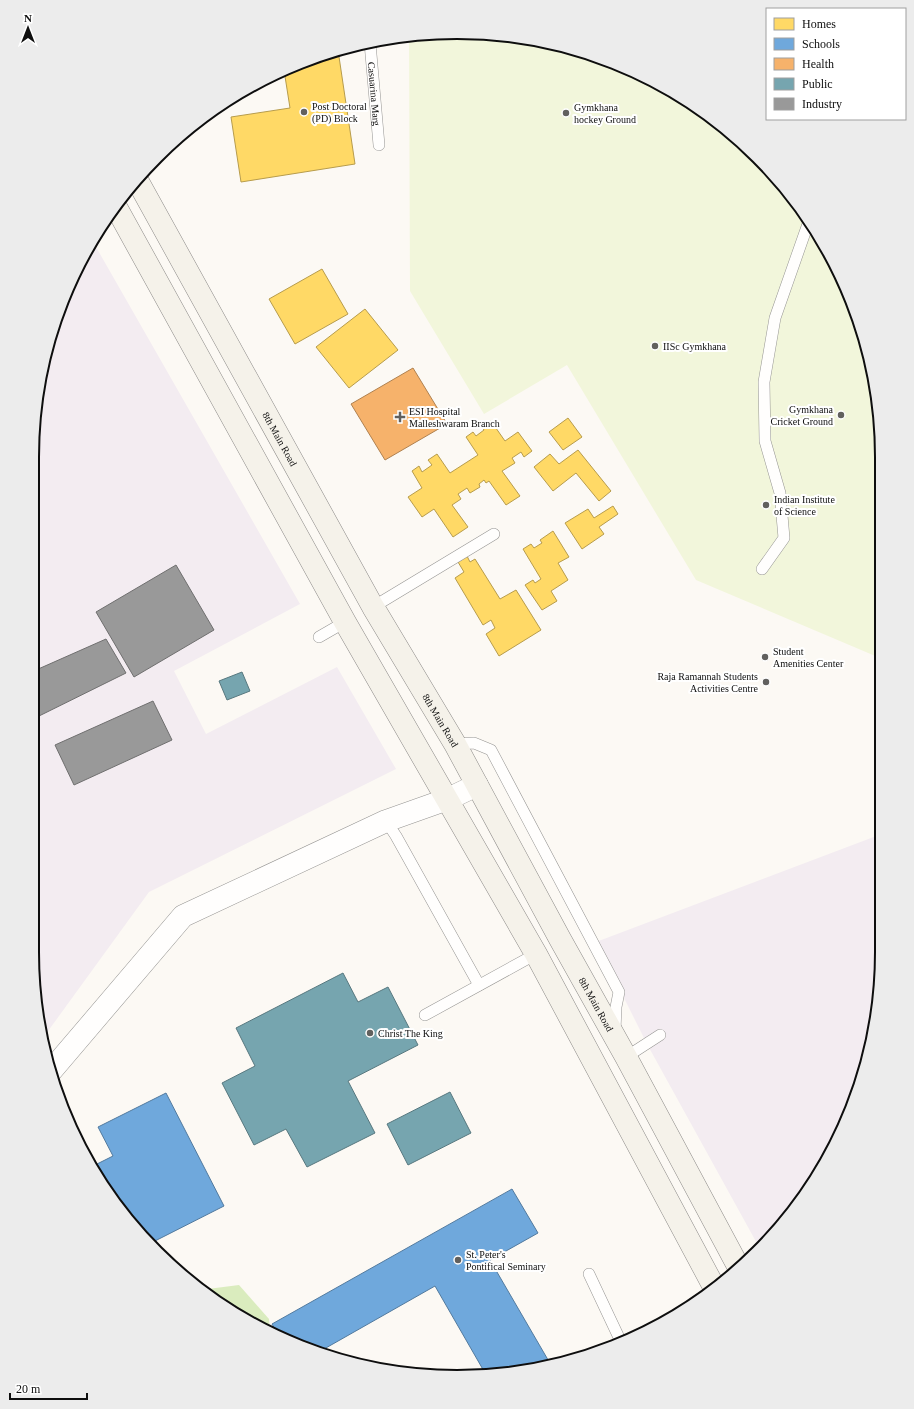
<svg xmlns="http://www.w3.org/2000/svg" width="914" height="1409" viewBox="0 0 914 1409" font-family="'Times New Roman',serif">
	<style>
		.industrial { fill: #f3ecf1 }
		.forest { fill: #daecbe }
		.pitch { fill: #f2f6db }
		.homes { fill: #ffd966; stroke: #b79c4c }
		.schools { fill: #6fa8dc; stroke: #527a9e }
		.health { fill: #f6b26b; stroke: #b0814f }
		.public { fill: #76a5af; stroke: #57787f }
		.industry { fill: #999; stroke: #6f6f6f }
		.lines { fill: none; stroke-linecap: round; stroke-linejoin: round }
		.service-casing { stroke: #959492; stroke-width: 12 }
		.tertiary-casing { stroke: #959492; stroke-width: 23 }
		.secondary-casing { stroke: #8c8a88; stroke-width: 23 }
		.service { stroke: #fffefd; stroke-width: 11 }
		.tertiary { stroke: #fffefd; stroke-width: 22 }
		.secondary { stroke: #f5f2ea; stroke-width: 22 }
		.poi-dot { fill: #61605e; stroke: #fff; stroke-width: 1.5 }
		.labels { text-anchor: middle; stroke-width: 4; stroke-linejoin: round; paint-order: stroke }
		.street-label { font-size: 10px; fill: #0e0e0e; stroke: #fff }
		.poi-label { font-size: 10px; fill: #0e0e0e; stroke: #fff; text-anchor: start }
		.rim { fill: none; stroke: #0e0e0e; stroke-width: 2 }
	</style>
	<rect width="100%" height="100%" fill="#fcf9f4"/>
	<path class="industrial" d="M92 240 300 604 174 671 206 734 337 667 396 769 149 892 43 1038 36 1008V401L64 294Z
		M879 835 878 1007 850 1115 825 1165 777 1232 759 1247 647 1044 596 942Z"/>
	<path class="forest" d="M239 1285 269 1319 270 1332 245 1320 200 1290Z"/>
	<path class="pitch" d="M429 33 512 36 593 54 669 89 737 137 794 198 838 269 868 347 881 429 880 658 696 580 567 365 484 414 410 291 409 36Z"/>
	<path class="homes" d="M338 50 355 164 241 182 231 117 290 108 284 70Z
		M322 269 348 314 295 344 269 299Z
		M365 309 398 350 349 388 316 347Z
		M568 418 582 437 563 450 549 432Z
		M491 421 505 441 518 432 532 451 524 457 521 452 512 458 515 463 502 471 520 496 506 505 489 481 486 483 484 480 479 484 480 487 470 493 467 488 458 494 461 499 452 505 468 527 453 537 434 509 422 517 408 497 422 488 412 471 419 466 422 472 432 465 428 460 437 454 450 473 478 455 466 437 473 432 476 436 484 430 482 427Z
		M578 450 611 491 599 501 576 473 553 491 534 467 550 454 559 464Z
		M613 506 618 514 599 527 604 534 582 549 565 523 588 509 594 518Z
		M553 531 569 557 558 563 568 580 551 591 557 601 542 610 525 585 533 580 535 583 541 579 523 549 531 544 534 548 542 543 540 540Z
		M467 556 470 562 475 559 500 599 516 590 541 630 499 656 486 634 495 628 491 620 483 625 455 578 464 572 458 562Z"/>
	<path class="schools" d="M166 1093 224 1206 149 1244 104 1188 93 1166 113 1156 98 1127Z
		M512 1189 538 1233 490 1260 551 1365 485 1373 435 1286 317 1353 279 1336 272 1324Z"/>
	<path class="health" d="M413 368 447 424 385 460 351 404Z"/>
	<path class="public" d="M242 672 250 691 227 700 219 681Z
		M343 973 358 1002 388 987 418 1045 348 1081 375 1133 307 1167 286 1129 254 1145 222 1083 255 1066 236 1028Z
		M450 1092 471 1133 408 1165 387 1124Z"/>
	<path class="industry" d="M176 565 214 630 134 677 96 612Z
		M106 639 126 673 37 717 36 714V670Z
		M153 701 172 740 74 785 55 745Z"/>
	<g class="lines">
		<g class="service-casing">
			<g id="service">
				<path id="s1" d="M370 43 379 145"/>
				<path d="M762 569 784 538 780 493 765 441 764 382 775 318 809 221"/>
				<path d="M373 607 494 534"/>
				<path d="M319 637 345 622"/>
				<path d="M455 744 474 743 491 750 619 992 616 1007 615 1030"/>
				<path d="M386 821 396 836 479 985"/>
				<path d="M425 1015 536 954"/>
				<path d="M626 1057 660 1035"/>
				<path d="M589 1274 622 1344"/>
			</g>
		</g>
		<g class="tertiary-casing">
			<path id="tertiary" d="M51 1071 183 916 386 821 448 799 477 785"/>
		</g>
		<g class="secondary-casing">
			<g id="secondary">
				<path id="s2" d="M136 178 373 607 455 744 560 939 626 1057 738 1266"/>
				<path d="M116 207 345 622 536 954 714 1287"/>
			</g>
		</g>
		<use href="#service" class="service"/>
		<use href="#tertiary" class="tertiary"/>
		<use href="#secondary" class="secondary"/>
	</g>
	<g class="poi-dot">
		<circle cx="304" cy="112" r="4"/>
		<circle cx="566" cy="113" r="4"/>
		<circle cx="655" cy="346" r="4"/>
		<circle cx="841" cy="415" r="4"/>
		<path d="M398 411h4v4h4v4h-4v4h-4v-4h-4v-4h4z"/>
		<circle cx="766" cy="505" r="4"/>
		<circle cx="765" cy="657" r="4"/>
		<circle cx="766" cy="682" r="4"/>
		<circle cx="370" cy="1033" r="4"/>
		<circle cx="458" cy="1260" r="4"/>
	</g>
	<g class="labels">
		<g class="street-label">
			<text dy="4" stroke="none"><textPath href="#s1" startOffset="51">Casuarina Marg</textPath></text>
			<text dy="4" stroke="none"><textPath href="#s2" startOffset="298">8th Main Road</textPath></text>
			<text dy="4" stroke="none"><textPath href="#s2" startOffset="622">8th Main Road</textPath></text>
			<text dy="4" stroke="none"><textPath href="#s2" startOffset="946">8th Main Road</textPath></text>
		</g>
		<g class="poi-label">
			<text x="312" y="110">Post Doctoral<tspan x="312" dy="12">(PD) Block</tspan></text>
			<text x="574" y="111">Gymkhana<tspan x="574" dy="12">hockey Ground</tspan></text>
			<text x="663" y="350">IISc Gymkhana</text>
			<text x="833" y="413" text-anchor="end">Gymkhana<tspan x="833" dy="12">Cricket Ground</tspan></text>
			<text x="409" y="415">ESI Hospital<tspan x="409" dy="12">Malleshwaram Branch</tspan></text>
			<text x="774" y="503">Indian Institute<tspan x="774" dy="12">of Science</tspan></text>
			<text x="773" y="655">Student<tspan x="773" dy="12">Amenities Center</tspan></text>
			<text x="758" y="680" text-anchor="end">Raja Ramannah Students<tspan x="758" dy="12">Activities Centre</tspan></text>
			<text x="378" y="1037">Christ The King</text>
			<text x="466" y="1258">St. Peter's<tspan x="466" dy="12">Pontifical Seminary</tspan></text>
		</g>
	</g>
	<path d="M0 0H914V1409H0ZM457 39H457A418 418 0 0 1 875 457V952A418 418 0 0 1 457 1370H457A418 418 0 0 1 39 952V457A418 418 0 0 1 457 39Z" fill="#ececec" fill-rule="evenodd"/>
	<path class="rim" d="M457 39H457A418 418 0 0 1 875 457V952A418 418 0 0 1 457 1370H457A418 418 0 0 1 39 952V457A418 418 0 0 1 457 39Z"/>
	<rect x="766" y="8" width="140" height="112" fill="#ffffff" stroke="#9f9f9f"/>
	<rect x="774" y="18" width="20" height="12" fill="#ffd966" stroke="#9f9f9f"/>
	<text x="802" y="28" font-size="12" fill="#0e0e0e">Homes</text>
	<rect x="774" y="38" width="20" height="12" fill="#6fa8dc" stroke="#9f9f9f"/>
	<text x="802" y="48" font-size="12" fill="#0e0e0e">Schools</text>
	<rect x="774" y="58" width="20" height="12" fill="#f6b26b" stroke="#9f9f9f"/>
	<text x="802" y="68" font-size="12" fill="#0e0e0e">Health</text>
	<rect x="774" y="78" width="20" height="12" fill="#76a5af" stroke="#9f9f9f"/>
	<text x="802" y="88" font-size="12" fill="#0e0e0e">Public</text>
	<rect x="774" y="98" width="20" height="12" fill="#999999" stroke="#9f9f9f"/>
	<text x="802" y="108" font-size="12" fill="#0e0e0e">Industry</text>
	<g transform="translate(28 28)" stroke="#ffffff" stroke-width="3" paint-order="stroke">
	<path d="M0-3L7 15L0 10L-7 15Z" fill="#0e0e0e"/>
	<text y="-6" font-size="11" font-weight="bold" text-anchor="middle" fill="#0e0e0e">N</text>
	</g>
	<path d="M10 1393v6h77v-6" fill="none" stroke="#0e0e0e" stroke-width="2"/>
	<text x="16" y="1393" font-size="12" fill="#0e0e0e" stroke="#ffffff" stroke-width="3" paint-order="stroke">20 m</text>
</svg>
